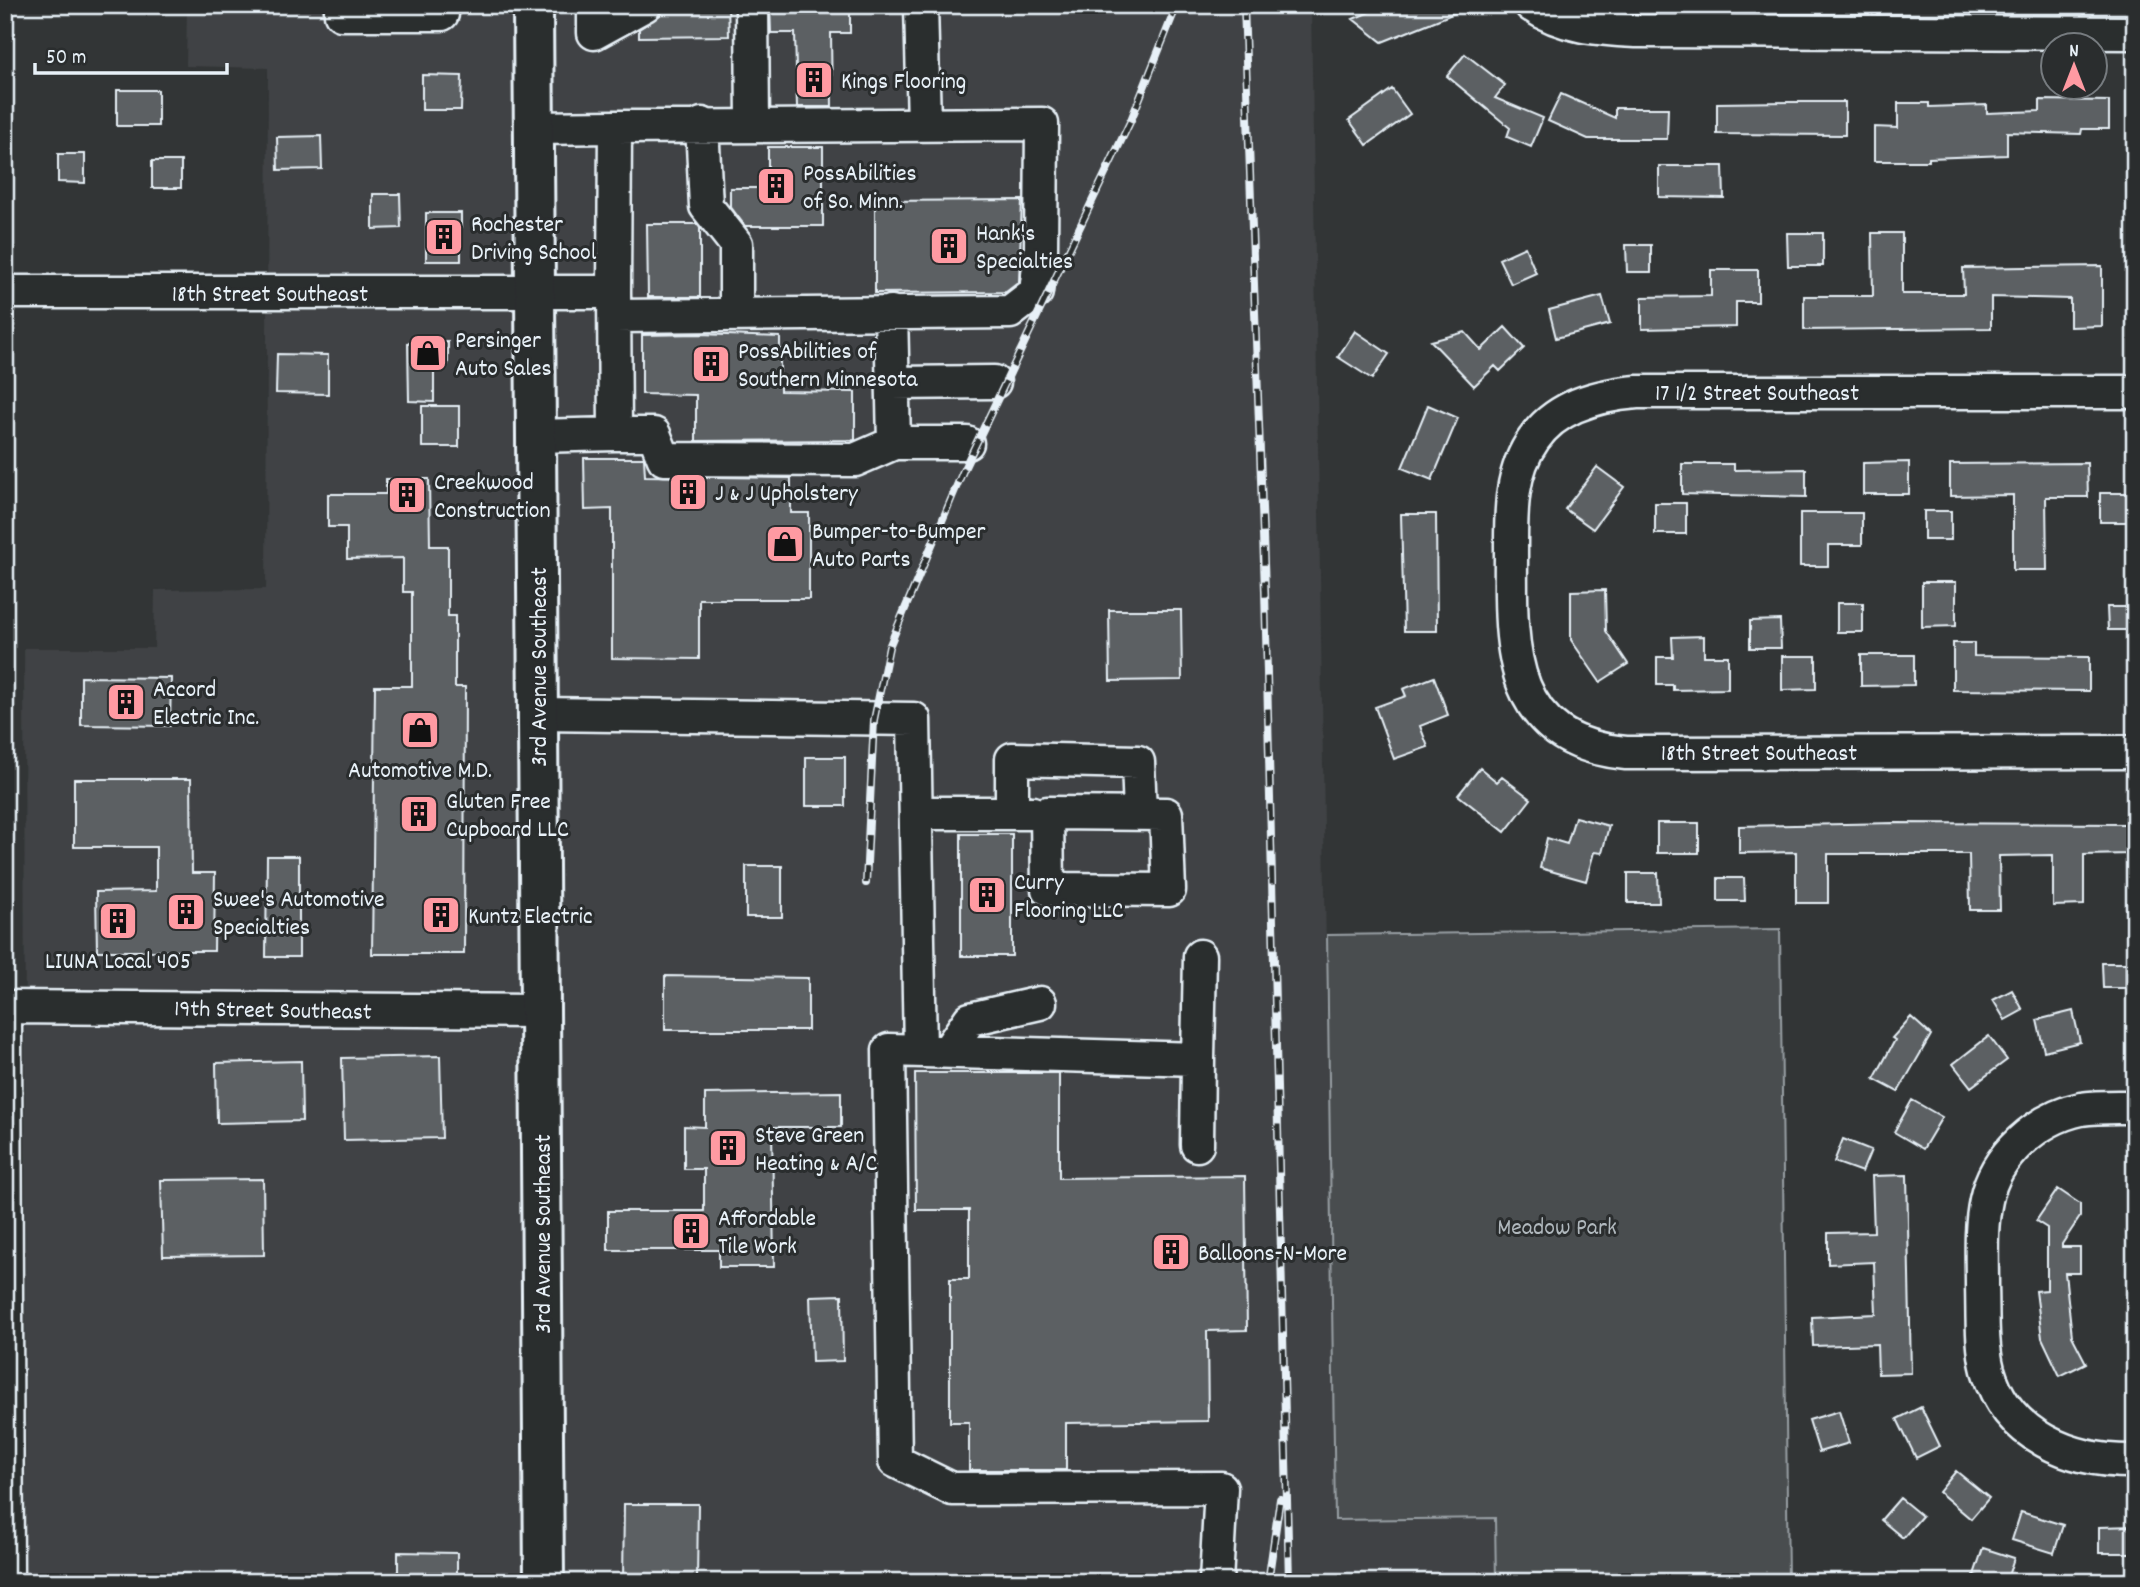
<svg xmlns="http://www.w3.org/2000/svg" width="2140" height="1587" viewBox="0 0 2140 1587" font-family="Dekko,sans-serif">
	<style>
		.built { fill: #3f4244 }
		.green { fill: #494d4f; stroke: #989fa4; stroke-width: 2 }
		.building { fill: #5c6063; stroke: #e8f1f8; stroke-width: 2 }
		.lines { fill: none; stroke-linecap: round; stroke-linejoin: round }
		.minor-casing { stroke: #e8f1f8; stroke-width: 37 }
		.major-casing { stroke: #e8f1f8; stroke-width: 44 }
		.minor { stroke: #2a2d2e; stroke-width: 32 }
		.major { stroke: #2a2d2e; stroke-width: 38 }
		.rail-casing { stroke: #e8f1f8; stroke-width: 8 }
		.rail { stroke: #2a2d2e; stroke-width: 5; stroke-dasharray: 16; stroke-linecap: butt }
		.labels { text-anchor: middle; stroke-width: 6; stroke-linejoin: round; paint-order: stroke }
		.poi-label { font-size: 24px; fill: #e8f1f8; stroke: #2a2d2e; text-anchor: start }
		.street-label { font-size: 24px; fill: #e8f1f8; stroke: #2a2d2e }
		.park-label { font-size: 24px; fill: #b0b8bd; stroke: #2a2d2e }
	</style>
	<rect width="100%" height="100%" fill="#323536"/>
	<filter id="ink" filterUnits="userSpaceOnUse"><feTurbulence type="fractalNoise" baseFrequency=".0143" numOctaves="2"/><feDisplacementMap in="SourceGraphic" scale="14" xChannelSelector="R" yChannelSelector="G"/><feConvolveMatrix kernelMatrix="1 2 1 2 8 2 1 2 1" color-interpolation-filters="sRGB"/></filter>
	<g filter="url(#ink)">
		<path class="built" d="M187 5H1311L1335 1519 1495 1518 1496 1582H26L24 648H154L155 590 266 589 268 68 186 66Z"/>
		<path class="green" d="M1780 929 1788 1582H1496L1495 1518 1335 1520 1327 935Z"/>
		<path class="building" d="M663 5H728L729 36 639 37V29L660 15Z
			M770 5H850V33H831L832 107H797L795 33H771Z
			M1386 5H1472V6L1382 42 1353 19Z
			M1465 54 1505 85 1495 98 1543 118 1531 147 1507 137 1510 128 1447 76Z
			M422 75 462 76 461 110H422Z
			M1392 89 1410 114 1367 145 1349 120Z
			M117 90H158V126H117Z
			M1561 94 1615 118V108H1668L1667 139H1588L1548 121Z
			M2040 100 2109 101V129H2082L2081 134 2007 132V155L1929 158V161H1874V127L1898 128V103H1929V107L1987 105V113L2040 111Z
			M1791 102H1845V135L1717 134V103Z
			M321 136 322 169 278 170 277 137Z
			M768 147H823V226H745L730 206V188H768Z
			M58 154H85V183L58 182Z
			M152 161H181V188H152Z
			M1659 166H1723L1724 198 1659 197Z
			M373 194H400L401 228 373 229Z
			M1022 200 1019 282 1006 292 875 293V201Z
			M426 213H461V261H426Z
			M647 224H697L700 228V297H648Z
			M1787 233H1823V266H1788Z
			M1872 233H1902V294H1964L1963 268 2102 266V326L2070 327V299L1991 297V328L1804 330V296H1873Z
			M1626 245H1651V272H1627Z
			M1525 247 1536 273 1511 284 1499 259Z
			M1711 270H1758V302H1736V327L1642 329V297L1711 296Z
			M1602 296 1610 324 1556 338 1549 310Z
			M1505 327 1524 348 1500 371 1495 366 1474 386 1431 341 1465 332 1481 350Z
			M1355 331 1389 354 1372 379 1338 357Z
			M700 334 780 337V391L855 392V440L696 441V395L642 394V335Z
			M448 342V364H434V402L409 401 408 343Z
			M277 354 328 355V394L276 393Z
			M1428 405 1458 418 1432 480 1402 468Z
			M422 406H459V447H422Z
			M584 458H644L645 476 791 478V513H809V599H699V659L612 658V509L585 510Z
			M1909 462V494H1863V463Z
			M2087 463 2088 497H2046L2047 570H2013V495L1950 496V464Z
			M1682 464H1734V470L1806 469V497L1682 494Z
			M1597 467 1624 487 1593 529 1565 509Z
			M386 479H429L430 546H448V616H455V687H465L464 954H372L375 686H412V592H403V558L347 559V527H328V494H386Z
			M2100 493H2128V522H2100Z
			M1655 503H1686V534H1655Z
			M1924 511H1951V540H1924Z
			M1800 513H1862V545H1828V566H1800Z
			M1401 514H1436L1437 631H1404Z
			M1922 582H1956V626L1922 627Z
			M1605 590 1606 631 1628 664 1600 682 1571 640V591Z
			M1837 603H1863V632H1837Z
			M2107 607H2134V630H2108Z
			M1109 610H1181L1182 680 1110 681Z
			M1780 620 1781 648H1750V621Z
			M1704 636V656H1728V689L1673 690V685H1657V657H1673L1672 637Z
			M1953 643H1974V656L2089 657V691L1953 690Z
			M1861 655H1914V685L1861 686Z
			M1782 656H1816V689L1782 690Z
			M81 677 171 678 170 726 81 725Z
			M1434 677 1448 715 1420 726 1428 747 1394 759 1375 707 1406 696 1403 689Z
			M806 757H845V806H806Z
			M1480 768 1497 782 1502 777 1531 799 1505 832 1458 795Z
			M74 779H191L192 873H215L214 951H97L96 892 156 891V847H74Z
			M1575 817 1609 826 1602 853 1594 852 1586 881 1540 868 1547 838 1567 844Z
			M1657 823H1699V853H1657Z
			M1895 823 2129 824V854L2084 855V905L2053 906V855L1999 856 2000 910H1970L1969 854H1828V903H1796V852L1739 853V826Z
			M961 834H1012V956H961Z
			M267 856H299V957H266Z
			M746 866H782V917H746Z
			M1628 873H1658L1659 903H1628Z
			M1718 878H1744L1745 901H1718Z
			M2102 963H2126V988H2103Z
			M665 976 808 978V1030H665Z
			M2012 990 2023 1010 2005 1020 1993 1000Z
			M2073 1011 2080 1042 2044 1051 2037 1020Z
			M1911 1017 1931 1035 1898 1092 1874 1079 1895 1040 1892 1038Z
			M1989 1036 2007 1060 1971 1087 1953 1064Z
			M440 1056 442 1138 344 1140 342 1058Z
			M301 1061 302 1121 217 1123 216 1063Z
			M915 1073H1059V1178L1245 1176 1247 1330 1207 1331 1208 1421 1066 1423V1470H969V1422H950V1279H969V1210H916Z
			M841 1092V1127H772L774 1267H719V1250H608V1211H704V1169H684V1126L705 1127V1094Z
			M1912 1100 1942 1117 1923 1149 1894 1132Z
			M1843 1139 1871 1150 1862 1172 1834 1162Z
			M1907 1175 1911 1373 1878 1374 1877 1344 1813 1346 1812 1317 1876 1314 1874 1262 1828 1264V1233L1874 1232 1872 1176Z
			M263 1179 264 1255 163 1256 161 1180Z
			M2058 1189 2080 1204V1217L2062 1244V1247H2080V1273H2065L2072 1336 2086 1363 2060 1376 2042 1338 2036 1291 2047 1290V1228L2036 1221Z
			M842 1295 843 1361 812 1362 810 1296Z
			M1921 1407 1940 1446 1916 1458 1897 1419Z
			M1839 1411 1849 1443 1819 1452 1809 1420Z
			M1956 1471 1989 1498 1971 1519 1939 1492Z
			M1900 1498 1922 1516 1903 1538 1881 1520Z
			M624 1504H698L697 1582H623Z
			M2021 1512 2063 1525 2054 1553 2012 1540Z
			M2135 1526V1553H2099V1527Z
			M1983 1548 2014 1558 2006 1582H1993L1974 1575Z
			M398 1552 457 1553V1582H398Z"/>
		<g class="lines">
			<g class="minor-casing">
				<path id="minor" d="M341 5V14H442V5
					M594 5V33L645 5
					M752 5 753 125
					M921 5 924 124
					M1531 5C1563 27 1599 29 1636 31L2135 33
					M702 124 706 206 736 244V314
					M534 128 615 127
					M5 292H614L615 434H654L664 459 855 460 894 443H967
					M614 292 615 127 1042 124 1041 250 1036 292 1010 312 615 316
					M891 312 894 443
					M892 383 994 382
					M2135 392H1637C1599 395 1557 405 1534 439 1509 473 1511 517 1511 557 1510 651 1509 742 1626 753L2135 752
					M536 436 615 434
					M538 714 914 719 920 1051
					M916 813H1033
					M1012 813V759L1138 762 1140 814
					M1047 813 1166 814 1169 890 1048 889Z
					M1200 956 1198 1059 889 1050 895 1461 952 1489 1221 1488 1216 1582
					M5 1007 541 1011
					M5 1025 7 1582
					M948 1051 970 1019 1040 1003
					M2135 1107C2117 1107 2099 1106 2081 1109 2038 1118 1995 1155 1986 1200 1980 1228 1982 1257 1982 1285 1983 1313 1981 1343 1988 1370 2007 1437 2072 1462 2135 1461
					M1197 1145 1198 1059"/>
			</g>
			<g class="major-casing">
				<path id="major" d="M533 5 544 1582"/>
			</g>
			<use href="#minor" class="minor"/>
			<use href="#major" class="major"/>
			<g class="rail-casing">
				<path id="rail" d="M1244 5 1265 591 1289 1582
					M866 883 874 720 889 647 963 471 1131 120 1177 5
					M1268 1582 1280 1499"/>
			</g>
			<use href="#rail" class="rail"/>
		</g>
	</g>
	<defs>
		<g id="building-square" transform="scale(2.0125)"><rect x="-9" y="-9" width="18" height="18" rx="4" fill="#ff9aa2" stroke="#2a2d2e"/><path d="M-4-6H4V6H1V3H-1V6H-4ZM-2.5-4.3h1.7v1.8h-1.7ZM.8-4.3h1.7v1.8H.8ZM-2.5-1h1.7V.8h-1.7ZM.8-1h1.7V.8H.8Z" fill="#111"/></g>
		<g id="shop-square" transform="scale(2.0125)"><rect x="-9" y="-9" width="18" height="18" rx="4" fill="#ff9aa2" stroke="#2a2d2e"/><path d="M-5-2.5h2.3a2.7 3.5 0 0 1 5.4 0H5L5.5 6h-11ZM-1.5-2.5h3a1.5 2.3 0 0 0-3 0Z" fill="#111"/></g>
	</defs>
	<g fill-rule="evenodd">
		<use href="#building-square" x="814" y="80"/>
		<use href="#building-square" x="776" y="186"/>
		<use href="#building-square" x="444" y="237"/>
		<use href="#building-square" x="949" y="246"/>
		<use href="#shop-square" x="428" y="353"/>
		<use href="#building-square" x="711" y="364"/>
		<use href="#building-square" x="688" y="492"/>
		<use href="#building-square" x="407" y="495"/>
		<use href="#shop-square" x="785" y="544"/>
		<use href="#building-square" x="126" y="702"/>
		<use href="#shop-square" x="420" y="730"/>
		<use href="#building-square" x="419" y="814"/>
		<use href="#building-square" x="987" y="895"/>
		<use href="#building-square" x="186" y="912"/>
		<use href="#building-square" x="441" y="915"/>
		<use href="#building-square" x="118" y="921"/>
		<use href="#building-square" x="728" y="1148"/>
		<use href="#building-square" x="691" y="1231"/>
		<use href="#building-square" x="1171" y="1252"/>
	</g>
	<g class="labels">
		<g class="poi-label">
			<text x="841" y="88">Kings Flooring</text>
			<text x="803" y="180">PossAbilities<tspan x="803" dy="28">of So. Minn.</tspan></text>
			<text x="471" y="231">Rochester<tspan x="471" dy="28">Driving School</tspan></text>
			<text x="976" y="240">Hank's<tspan x="976" dy="28">Specialties</tspan></text>
			<text x="455" y="347">Persinger<tspan x="455" dy="28">Auto Sales</tspan></text>
			<text x="738" y="358">PossAbilities of<tspan x="738" dy="28">Southern Minnesota</tspan></text>
			<text x="434" y="489">Creekwood<tspan x="434" dy="28">Construction</tspan></text>
			<text x="715" y="500">J &amp; J Upholstery</text>
			<text x="812" y="538">Bumper-to-Bumper<tspan x="812" dy="28">Auto Parts</tspan></text>
			<text x="153" y="696">Accord<tspan x="153" dy="28">Electric Inc.</tspan></text>
			<text x="420" y="777" text-anchor="middle">Automotive M.D.</text>
			<text x="446" y="808">Gluten Free<tspan x="446" dy="28">Cupboard LLC</tspan></text>
			<text x="1014" y="889">Curry<tspan x="1014" dy="28">Flooring LLC</tspan></text>
			<text x="213" y="906">Swee's Automotive<tspan x="213" dy="28">Specialties</tspan></text>
			<text x="468" y="923">Kuntz Electric</text>
			<text x="118" y="968" text-anchor="middle">LIUNA Local 405</text>
			<text x="755" y="1142">Steve Green<tspan x="755" dy="28">Heating &amp; A/C</tspan></text>
			<text x="718" y="1225">Affordable<tspan x="718" dy="28">Tile Work</tspan></text>
			<text x="1198" y="1260">Balloons-N-More</text>
		</g>
		<g class="street-label">
			<text x="270" y="301">18th Street Southeast</text>
			<text x="1757" y="400">17 1/2 Street Southeast</text>
			<text transform="translate(538 667) rotate(-90)" y="8">3rd Avenue Southeast</text>
			<text x="1759" y="760">18th Street Southeast</text>
			<text transform="translate(273 1009) rotate(1)" y="8">19th Street Southeast</text>
			<text transform="translate(542 1234) rotate(-90)" y="8">3rd Avenue Southeast</text>
		</g>
		<g class="park-label">
			<text x="1557" y="1234">Meadow Park</text>
		</g>
	</g>
	<rect width="2140" height="1587" fill="none" stroke="#2a2d2e" stroke-width="28"/>
	<rect x="14" y="14" width="2112" height="1559" fill="none" stroke="#e8f1f8" stroke-width="2.5" filter="url(#ink)"/>
	<g transform="translate(2074 66)"><circle r="33" fill="#2a2d2e" stroke="#767b7f" stroke-width="2"/>
	<path d="M0-5L12 26L0 18L-12 26Z" fill="#ff9aa2"/>
	<text y="-10" font-size="19" font-weight="bold" text-anchor="middle" fill="#e8f1f8">N</text>
	</g>
	<path d="M35 63v10h192v-10" fill="none" stroke="#e8f1f8" stroke-width="3.5"/>
	<text x="46" y="63" font-size="21" fill="#e8f1f8" stroke="#2a2d2e" stroke-width="5" paint-order="stroke">50 m</text>
</svg>
